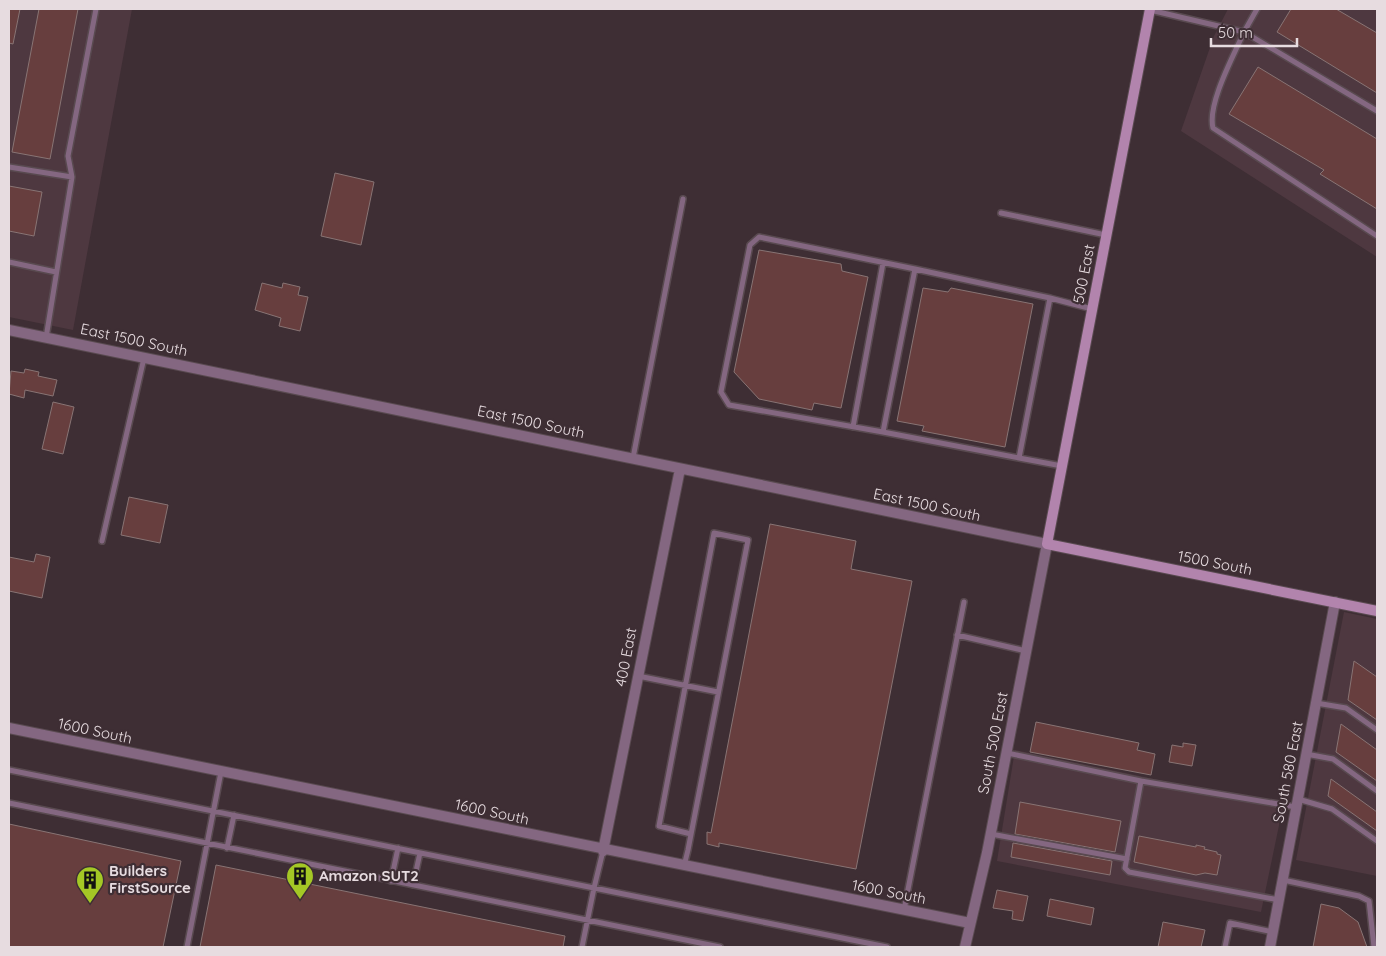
<svg xmlns="http://www.w3.org/2000/svg" width="1386" height="956" viewBox="0 0 1386 956" font-family="Quicksand,sans-serif">
	<style>
		.built { fill: #4e3840 }
		.building { fill: #673e3e; stroke: #887474 }
		.lines { fill: none; stroke-linecap: round; stroke-linejoin: round }
		.lane-casing { stroke: #594a50; stroke-width: 8 }
		.street-casing { stroke: #594a50; stroke-width: 12 }
		.secondary-casing { stroke: #594a50; stroke-width: 12 }
		.lane { stroke: #846781; stroke-width: 5 }
		.street { stroke: #846781; stroke-width: 10 }
		.secondary { stroke: #b284ad; stroke-width: 10 }
		.labels { text-anchor: middle; stroke-width: 4.5; stroke-linejoin: round; paint-order: stroke }
		.street-label { font-size: 15px; fill: #e7dce0; stroke: #3e2e34 }
		.poi-label { font-size: 15px; font-weight: bold; fill: #e7dce0; stroke: #3e2e34; text-anchor: start }
	</style>
	<rect width="100%" height="100%" fill="#3e2e34"/>
	<path class="built" d="M9 9H132L73 330 9 317Z
		M1228 9H1377V257L1181 131 1214 36Z
		M1344 612 1377 619V876L1296 860Z
		M1015 750 1283 806 1261 912 997 861Z"/>
	<path class="building" d="M9 9H20L13 44 9 43Z
		M39 9H78L50 159 12 152Z
		M1291 9H1336L1377 33V93L1277 32Z
		M1258 67 1377 139V209L1320 174 1324 170 1229 114Z
		M335 173 374 182 361 245 321 236Z
		M9 186 42 192 34 236 9 231Z
		M759 250 841 264 842 271 868 277 841 408 814 403 812 410 759 399 734 372Z
		M262 283 282 288 283 283 300 287 298 295 308 297 300 331 279 326 281 318 255 310Z
		M923 288 948 292 951 288 1033 304 1005 447 922 431 924 426 897 421Z
		M25 369 39 372 38 376 57 380 53 396 25 390 24 398 9 394 11 371 24 373Z
		M53 402 74 407 63 454 42 449Z
		M129 497 168 505 160 543 121 535Z
		M770 524 856 541 851 569 912 581 856 869 719 843V847L707 844V832L711 833Z
		M36 554 50 557 42 598 9 591V557L34 562Z
		M1354 661 1377 677V720L1348 700Z
		M1036 722 1139 743 1137 750 1155 754 1151 775 1030 752Z
		M1341 724 1377 750V781L1336 752Z
		M1183 743 1196 745 1192 766 1169 762 1172 745 1183 747Z
		M1331 779 1377 812V831L1328 796Z
		M1020 802 1121 821 1115 852 1015 834Z
		M9 824 181 861 163 947H9Z
		M1139 836 1196 847V845L1205 847 1204 849 1217 852V854L1221 855 1217 875 1205 873 1196 875 1134 862Z
		M1013 843 1112 861 1110 875 1011 857Z
		M216 865 565 936 563 947H200Z
		M997 890 1028 896 1023 921 1012 919 1013 911 993 908Z
		M1050 899 1094 908 1091 925 1047 916Z
		M1321 904 1339 908 1358 922 1367 947H1313Z
		M1163 922 1205 930 1201 947H1158Z"/>
	<g class="lines">
		<g class="lane-casing">
			<path id="lane" d="M1150 10 1244 32 1257 9
				M1377 111 1244 32C1234 55 1207 104 1213 128L1377 236
				M9 167 72 177
				M1001 213 1106 235
				M9 262 56 272
				M46 338 72 177 68 156 96 9
				M853 427 883 263
				M883 432 729 405 721 392 750 245 759 237 915 269
				M633 458 683 199
				M1019 458 883 432 915 269 1050 298
				M1062 466 1019 458 1050 298 1092 309
				M102 541 144 358
				M957 635 1026 651
				M638 676 718 692
				M1316 703 1346 708 1377 730
				M1007 753 1141 781
				M1306 754 1333 759 1377 791
				M9 770 594 888 603 851
				M1298 799 1332 809 1377 841
				M9 803 720 947
				M991 834 1127 859
				M227 848 234 815
				M684 866 688 850 748 540 714 533 659 826 691 834
				M1283 880 1359 896 1369 901 1374 947
				M391 881 398 848
				M413 885 420 853
				M1279 900 1129 872 1125 868 1141 781 1296 807
				M904 910 964 602
				M187 947 221 772
				M582 947 594 888 887 947
				M1225 947 1230 923 1273 932"/>
		</g>
		<g class="street-casing">
			<path id="street" d="M9 330 1047 544 987 853 965 947
				M9 728 970 923
				M603 851 680 469
				M1270 947 1335 602"/>
		</g>
		<g class="secondary-casing">
			<path id="secondary" d="M1150 9 1047 544 1377 611"/>
		</g>
		<use href="#lane" class="lane"/>
		<use href="#street" class="street"/>
		<use href="#secondary" class="secondary"/>
	</g>
	<defs>
		<g id="building-pin" transform="scale(1.4375)"><path d="M0 17L-7.5 6A9.5 9.5 0 1 1 7.5 6Z" fill="#a4c825" stroke="#3e2e34"/><path d="M-4-6H4V6H1V3H-1V6H-4ZM-2.5-4.3h1.7v1.8h-1.7ZM.8-4.3h1.7v1.8H.8ZM-2.5-1h1.7V.8h-1.7ZM.8-1h1.7V.8H.8Z" fill="#111"/></g>
	</defs>
	<g fill-rule="evenodd">
		<use href="#building-pin" x="300" y="876"/>
		<use href="#building-pin" x="90" y="880"/>
	</g>
	<g class="labels">
		<g class="street-label">
			<text transform="translate(1084 274) rotate(-79)" y="5">500 East</text>
			<text transform="translate(134 340) rotate(12)" y="5">East 1500 South</text>
			<text transform="translate(531 422) rotate(12)" y="5">East 1500 South</text>
			<text transform="translate(927 505) rotate(12)" y="5">East 1500 South</text>
			<text transform="translate(1215 563) rotate(11)" y="5">1500 South</text>
			<text transform="translate(626 657) rotate(-79)" y="5">400 East</text>
			<text transform="translate(95 731) rotate(12)" y="5">1600 South</text>
			<text transform="translate(993 743) rotate(-79)" y="5">South 500 East</text>
			<text transform="translate(1288 772) rotate(-79)" y="5">South 580 East</text>
			<text transform="translate(492 812) rotate(12)" y="5">1600 South</text>
			<text transform="translate(889 892) rotate(11)" y="5">1600 South</text>
		</g>
		<g class="poi-label">
			<text x="109" y="876">Builders<tspan x="109" dy="17">FirstSource</tspan></text>
			<text x="319" y="881">Amazon SUT2</text>
		</g>
	</g>
	<rect width="1386" height="956" fill="none" stroke="#e7dce0" stroke-width="20"/>
	<path d="M1211 38v8h86v-8" fill="none" stroke="#e7dce0" stroke-width="2.5"/>
	<text x="1218" y="38" font-size="15" fill="#e7dce0" stroke="#3e2e34" stroke-width="4" paint-order="stroke">50 m</text>
</svg>
